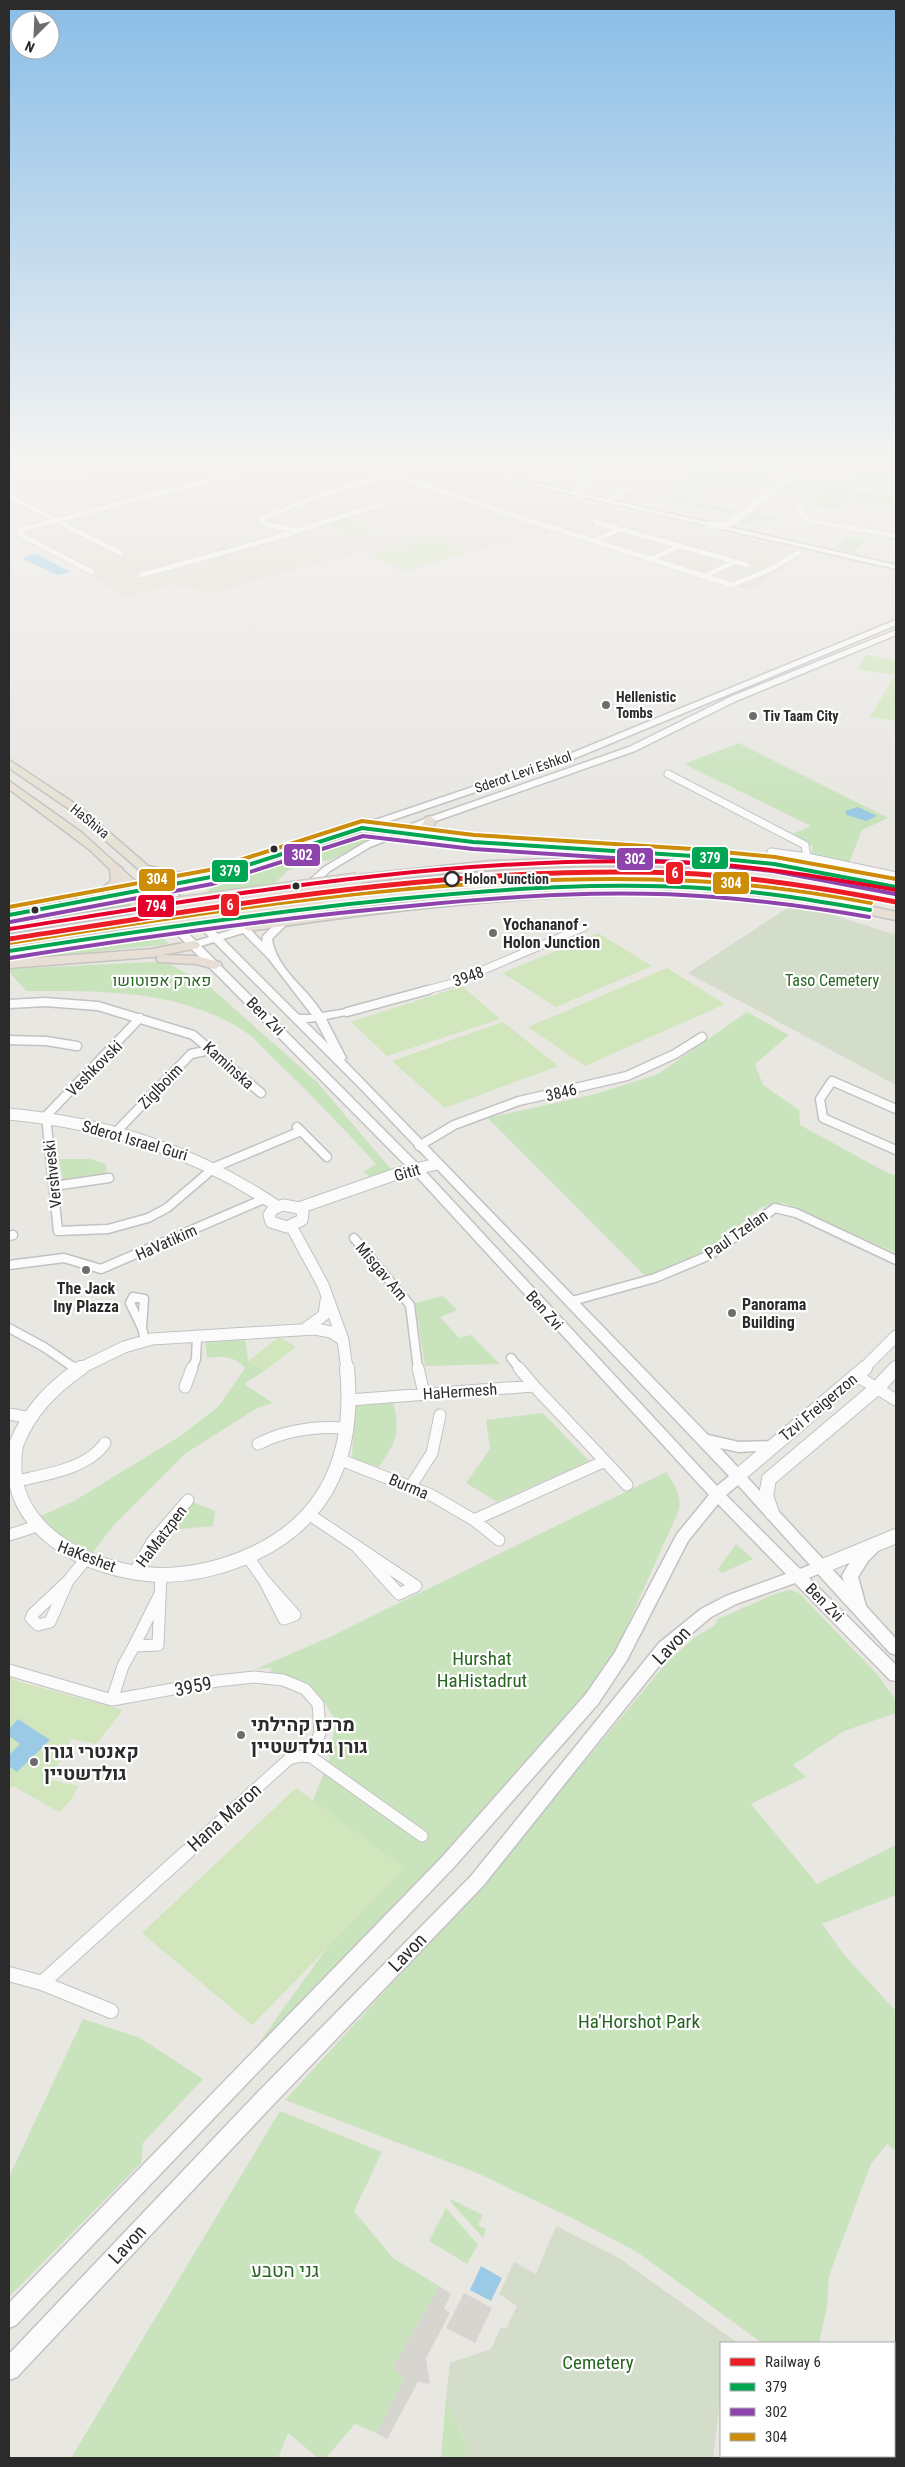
<svg xmlns="http://www.w3.org/2000/svg" width="905" height="2467" viewBox="0 0 905 2467" font-family="'Roboto Condensed',Heebo,sans-serif">
	<style>
		.education { fill: #e3dfd1 }
		.green { fill: #c9e3bd }
		.cemetery { fill: #d4ddca }
		.pitch { fill: #d1e6bc }
		.plaza { fill: #d7d5d0 }
		.water { fill: #9bcae6 }
		.lines { fill: none; stroke-linecap: round; stroke-linejoin: round }
		.minor-far4-casing { stroke: #c3c2c2; stroke-width: 6 }
		.minor-far3-casing { stroke: #c3c2c2; stroke-width: 9 }
		.minor-far2-casing { stroke: #c3c2c2; stroke-width: 11 }
		.minor-far1-casing { stroke: #c3c2c2; stroke-width: 13 }
		.minor-casing { stroke: #c3c2c2; stroke-width: 16 }
		.tertiary-far2-casing { stroke: #c3c2c2; stroke-width: 8 }
		.tertiary-far1-casing { stroke: #c3c2c2; stroke-width: 13 }
		.tertiary-casing { stroke: #c3c2c2; stroke-width: 16 }
		.secondary-casing { stroke: #c3c2c2; stroke-width: 3 }
		.trunk-casing { stroke: #c5c4c2; stroke-width: 3 }
		.motorway-casing { stroke: #c5c4c2; stroke-width: 3 }
		.minor-far4 { stroke: #fcfbfb; stroke-width: 5 }
		.minor-far3 { stroke: #fcfbfb; stroke-width: 7 }
		.minor-far2 { stroke: #fcfbfb; stroke-width: 8 }
		.minor-far1 { stroke: #fcfbfb; stroke-width: 11 }
		.minor { stroke: #fcfbfb; stroke-width: 14 }
		.tertiary-far2 { stroke: #fcfbfb; stroke-width: 7 }
		.tertiary-far1 { stroke: #fcfbfb; stroke-width: 11 }
		.tertiary { stroke: #fcfbfb; stroke-width: 14 }
		.secondary { fill: #fcfbfb; fill-rule: evenodd }
		.trunk { fill: #e6e2d5; fill-rule: evenodd }
		.motorway { fill: #e7dfd5; fill-rule: evenodd }
		.motorway-bridge-casing { stroke: #c5c4c2; stroke-width: 14; stroke-linecap: butt }
		.motorway-bridge { stroke: #e7dfd5; stroke-width: 12 }
		.bus-1-casing { stroke: #fff; stroke-width: 7 }
		.bus-2-casing { stroke: #fff; stroke-width: 7 }
		.bus-3-casing { stroke: #fff; stroke-width: 7 }
		.bus-4-casing { stroke: #fff; stroke-width: 7 }
		.bus-1 { stroke: #00a651; stroke-width: 4 }
		.bus-2 { stroke: #8e44ad; stroke-width: 4 }
		.bus-3 { stroke: #ce8d09; stroke-width: 4 }
		.bus-4 { stroke: #e4002b; stroke-width: 4 }
		.rail-1-casing { stroke: #fff; stroke-width: 8 }
		.rail-1 { stroke: #ed1d26; stroke-width: 5 }
		.poi-dot { fill: #6e6d6b; stroke: #fff; stroke-width: 2 }
		.bus-dot { fill: #2b2b2b; stroke: #fff; stroke-width: 2 }
		.stop-dot { fill: #fff; stroke: #2b2b2b; stroke-width: 2.5 }
		.labels { text-anchor: middle; stroke-width: 4.5; stroke-linejoin: round; paint-order: stroke }
		.far-poi-label { font-size: 14px; font-weight: bold; fill: #2b2b2b; stroke: #fff; text-anchor: start }
		.far-street-label { font-size: 14px; fill: #2b2b2b; stroke: #fff }
		.far-stop-label { font-size: 14px; font-weight: bold; fill: #2b2b2b; stroke: #fff; text-anchor: start }
		.poi-label { font-size: 16px; font-weight: bold; fill: #2b2b2b; stroke: #fff; text-anchor: start }
		.street-label { font-size: 16px; fill: #2b2b2b; stroke: #fff }
		.park-label { font-size: 16px; fill: #266420; stroke: #fff }
		.near-street-label { font-size: 19px; fill: #2b2b2b; stroke: #fff }
		.near-park-label { font-size: 19px; fill: #266420; stroke: #fff }
		.near-poi-label { font-size: 19px; font-weight: bold; fill: #2b2b2b; stroke: #fff; text-anchor: start }
		.line-badge { stroke: #fff; stroke-width: 2 }
		.badge-label { font-size: 14px; text-anchor: middle; font-weight: bold; fill: #fff }
	</style>
	<rect width="100%" height="100%" fill="#e9e7e2"/>
	<path class="education" d="M82 461H365L400 474 420 464 807 552 750 591 559 532 490 547 405 573 360 552 210 593 175 585 126 597 15 531 131 494 68 464Z
		M649 478 675 483 650 504 619 497Z"/>
	<path class="green" d="M727 461H754L772 468 750 488H746L752 480 743 479 735 486 710 482 685 501 736 510 731 514 667 501 694 479 687 478 697 470 750 478 762 467Z
		M862 473H889V482L858 481Z
		M791 479 809 482 798 494 777 491Z
		M827 482 849 485V492L896 495V506L847 501 839 509 807 505Z
		M753 512 777 517C764 525 758 517 743 527L739 523Z
		M848 537 865 540 854 552 834 548Z
		M739 743 888 818 862 830 849 863 811 856 813 846 792 834 811 826 684 764Z
		M359 833 378 837 330 860 307 863 287 871 273 885 207 893 211 887 225 879Z
		M129 898 135 906 9 925V921Z
		M157 933 169 944 9 961V956Z
		M152 962 173 963 171 965 197 979 200 978 317 1082 394 1173 374 1180 363 1172 376 1164C343 1128 310 1093 275 1060 264 1050 254 1036 241 1029 176 989 100 991 26 991L9 972V969Z
		M747 1012 789 1035 755 1064 763 1085 799 1110 800 1125 884 1171 896 1176V1253L784 1203 762 1207 698 1258 647 1278 488 1118 596 1094 658 1074Z
		M59 1159H90L106 1164 107 1175 63 1182Z
		M443 1296 457 1310 440 1317 459 1338 471 1335 500 1364 425 1366 415 1303Z
		M245 1338 248 1361 264 1371 244 1384 273 1403 257 1408 186 1453 114 1525 90 1556 34 1519 74 1501 182 1435 219 1406 245 1368C236 1356 220 1356 207 1358L205 1341Z
		M393 1400C400 1433 398 1439 379 1467L352 1458 355 1404Z
		M543 1413 589 1461 497 1502 466 1483 490 1449 486 1420Z
		M666 1472C674 1484 682 1495 679 1510L611 1662 601 1678 443 1859 251 2054 357 1906 313 1801 330 1757 326 1753 332 1741 336 1721 324 1702 301 1680 269 1671 273 1668 256 1669 332 1636Z
		M188 1500 215 1511 213 1526 161 1531Z
		M736 1544 753 1559 722 1573 718 1569Z
		M791 1590 799 1593 877 1674 896 1700V1713L844 1731 793 1765 806 1777 751 1804 817 1884 896 1845V1895L822 1924 845 1956 896 2011V2151L887 2144 871 2164 829 2276 827 2307 819 2343H762L637 2252 574 2219 475 2172 285 2100 483 1884 668 1661 694 1638 715 1625 718 1619 777 1593Z
		M83 2019 140 2038 203 2079 143 2143 141 2163 9 2297V2177Z
		M280 2111 382 2152 354 2211 393 2258 439 2286 393 2367 404 2380 376 2433 355 2424 326 2458H318L288 2433 278 2458H71Z
		M451 2199 483 2215 478 2225 486 2229 483 2238 450 2201Z
		M446 2208 478 2245 467 2264 429 2241Z
		M446 2397 468 2447 464 2458H441Z"/>
	<path class="cemetery" d="M795 903 896 935V1085L688 973Z
		M556 2226 619 2258 738 2343H721V2393L713 2458H464L468 2446 446 2397 450 2363 491 2349 501 2327 506 2329 517 2306 499 2294 514 2262 536 2274Z"/>
	<path class="pitch" d="M346 519 369 528 352 534 329 525Z
		M433 538 465 551 403 570 372 555Z
		M866 655 896 660V721L870 717 895 675 858 669Z
		M598 933 652 966 556 1007 503 973Z
		M667 968 725 1004 585 1066 528 1027Z
		M462 986 500 1019 387 1056 351 1022Z
		M503 1022 558 1066 445 1108 392 1061Z
		M279 1337 296 1347 264 1371 248 1361Z
		M9 1677 17 1681 123 1710 96 1744 71 1739 50 1780 78 1786 71 1800 59 1812 13 1786 9 1790Z
		M296 1788 405 1868 252 2025 142 1933Z"/>
	<path class="plaza" d="M439 2286 451 2294 444 2309 450 2313 426 2358 430 2384 418 2382 387 2439 376 2433 404 2380 393 2367Z
		M464 2293 492 2308 475 2343 446 2328Z"/>
	<path class="water" d="M33 554H37L70 572 57 575 23 559Z
		M858 807 877 816 866 821 847 815 845 811Z
		M18 1719 50 1740 17 1772 9 1766V1755L20 1744 9 1736V1729Z
		M481 2266 502 2278 491 2301 470 2290Z"/>
	<g class="lines">
		<g class="minor-far4-casing">
			<path id="minor-far4" d="M355 461 506 513 732 585 769 570 798 553
				M526 461 598 475
				M894 461 896 462
				M853 472 858 465 872 461
				M643 480 666 474
				M9 496 120 553
				M610 499 627 489
				M803 506 798 510 811 521 896 536
				M595 522 747 565
				M294 530 265 524 261 519 317 496 393 474 420 461
				M593 541 621 529
				M651 559 678 547
				M92 572 19 534 23 529 283 461
				M141 575 265 541 381 504
				M705 576 734 562"/>
		</g>
		<g class="minor-far3-casing">
			<path id="minor-far3" d="M668 774 805 845 807 857
				M771 852 807 857 896 876
				M423 991 453 983 584 927"/>
		</g>
		<g class="minor-far2-casing">
			<path id="minor-far2" d="M9 1004 45 1002 98 1006 193 1035 261 1093
				M347 1012 428 990
				M140 1018 46 1116 58 1231 108 1229 148 1218 167 1208 215 1167 301 1131
				M9 1040 46 1041 77 1046
				M896 1109 832 1081 820 1099 823 1118 896 1150
				M297 1127 327 1157
				M115 1133 191 1054 210 1050
				M419 1146 454 1125 519 1101 627 1076 675 1054 702 1037
				M54 1186 109 1178
				M9 1236 13 1235
				M354 1238 410 1305 418 1369
				M9 1265 64 1258 101 1269 266 1198
				M133 1297 144 1299 142 1328 130 1303Z
				M572 1301 655 1278 710 1255 775 1208 796 1213 896 1260
				M9 1328 44 1347 76 1369
				M142 1328 145 1340
				M511 1358 520 1369
				M192 1369 196 1359 197 1336"/>
		</g>
		<g class="minor-far1-casing">
			<path id="minor-far1" d="M74 1368 77 1370
				M418 1368 424 1393
				M857 1376 896 1400
				M185 1387 192 1368
				M349 1400 534 1386 519 1368
				M9 1414 31 1418
				M258 1444C286 1430 313 1426 344 1428
				M341 1460 431 1495 474 1520 605 1461 534 1386
				M605 1461 627 1485
				M12 1482C42 1475 87 1470 105 1443
				M411 1486 432 1453 440 1415
				M310 1515 416 1586 399 1594 357 1547
				M474 1520 499 1540
				M9 1535 31 1528
				M247 1556 264 1580
				M134 1573 152 1542 188 1500
				M264 1580 295 1615 284 1619Z
				M68 1581 50 1622 38 1625 31 1618 33 1614Z
				M68 1581 86 1559
				M160 1594 134 1646 158 1645 161 1574
				M9 1670 112 1700 217 1681 254 1677 283 1680 305 1689 318 1704 320 1733 311 1757
				M112 1700 123 1666 134 1646
				M186 1852 289 1759 301 1756 311 1757 422 1836"/>
		</g>
		<g class="minor-casing">
			<path id="minor" d="M9 1974 42 1983 111 2011
				M42 1983 188 1851
				M889 2456 891 2458"/>
		</g>
		<g class="tertiary-far2-casing">
			<path id="tertiary-far2" d="M580 496 577 493 579 489 617 461
				M710 525H724L736 520 808 461"/>
		</g>
		<g class="tertiary-far1-casing">
			<path id="tertiary-far1" d="M9 1114C110 1124 194 1150 278 1207
				M283 1205 299 1208 303 1213 302 1220 287 1227 271 1222 269 1215 273 1209Z
				M299 1208 399 1173 437 1164
				M291 1226 323 1285 343 1340
				M305 1329 324 1315 326 1301
				M79 1369 124 1347 152 1339 315 1329 331 1332 343 1340 347 1369
				M863 1369 896 1336
				M895 1369 896 1368"/>
		</g>
		<g class="tertiary-casing">
			<path id="tertiary" d="M81 1368C52 1388 29 1411 16 1445 0 1531 93 1573 159 1575 192 1575 225 1567 255 1553 331 1517 355 1449 347 1368
				M738 1476 865 1368
				M772 1513 766 1496 769 1479 878 1387 896 1368
				M821 1567 896 1536"/>
		</g>
		<g class="secondary-casing">
			<path id="secondary" d="M426 461H439L896 565V569Z
				M896 620V625L573 759 251 868 172 889 218 934 241 927 269 912 287 900 324 867 364 843 427 818 629 747 730 697 896 630V635L736 701 635 751 433 822 370 847 330 871 295 904 251 930 262 942 263 936 279 920H287V924L272 939C276 969 307 988 322 1013L347 1009 352 1012 351 1014 326 1019 346 1058 344 1060 708 1435 739 1442 778 1441 780 1445 778 1449 773 1450 739 1452 720 1448 844 1582 842 1576C849 1563 865 1537 881 1542L883 1546 868 1561 858 1577 866 1606 896 1639V1655L890 1653 818 1574 809 1578 896 1665V1681L890 1680 795 1583 736 1604 711 1617 671 1651 483 1886 271 2107 17 2377 9 2380V2354L257 2093 471 1876 659 1643 701 1609 726 1596 786 1574 718 1504 688 1541 627 1660 598 1704 455 1866 16 2325 9 2328V2303L443 1856 586 1694 615 1652 677 1534 709 1495 417 1177 135 892 137 890 245 864 567 755ZM163 890 209 937 196 941 147 894ZM243 933 268 958 312 1015H299L223 939ZM214 942 358 1086 729 1476 717 1486 425 1171 201 946ZM316 1021 328 1044 306 1022ZM738 1485 810 1565 800 1569 726 1495Z"/>
		</g>
		<g class="trunk-casing">
			<path id="trunk" d="M9 760 80 807 148 866 177 872 211 873 217 877C208 886 170 878 158 875L171 887 165 891 161 889 72 811 9 768Z
				M9 781 81 832 144 889 146 892 144 895H136L90 850 9 789Z"/>
		</g>
		<g class="motorway-casing">
			<path id="motorway" d="M430 816 436 820 433 828 445 835 629 848 635 852 629 856 463 845 362 832 356 828 362 824 423 832 420 829 426 817Z
				M627 857C718 860 807 869 896 886V894C851 887 807 877 762 872 626 860 492 866 357 883L351 879 357 875 491 861Z
				M116 864 122 868 123 882 114 893 145 889 146 892 145 895 9 919V911L91 897 111 881 110 868Z
				M651 886 724 889 839 899 896 912V920C873 916 849 908 826 906 632 882 441 902 249 931L242 927 249 923C383 903 515 888 651 886Z
				M135 905 141 909 140 912 9 933V925Z
				M155 925 160 926 162 929 160 932 9 955V947Z
				M193 941 198 942 200 945 198 948 152 957 9 968V960L152 949Z
				M163 955 196 956 220 962 222 965 215 969 196 964 158 962 156 959 158 956Z"/>
		</g>
		<use href="#minor-far4" class="minor-far4"/>
		<use href="#minor-far3" class="minor-far3"/>
		<use href="#minor-far2" class="minor-far2"/>
		<use href="#minor-far1" class="minor-far1"/>
		<use href="#minor" class="minor"/>
		<use href="#tertiary-far2" class="tertiary-far2"/>
		<use href="#tertiary-far1" class="tertiary-far1"/>
		<use href="#tertiary" class="tertiary"/>
		<use href="#secondary" class="secondary"/>
		<use href="#trunk" class="trunk"/>
		<use href="#motorway" class="motorway"/>
		<g class="motorway-bridge-casing">
			<path id="motorway-bridge" d="M135 909 357 879
				M155 929 320 906"/>
		</g>
		<use href="#motorway-bridge" class="motorway-bridge"/>
		<g class="bus-1-casing">
			<path id="bus-1" d="M9 915 211 877 362 828 473 842 693 856 774 864 896 887
				M9 951C138 931 267 912 397 899 502 889 609 881 715 889 767 892 818 901 870 910"/>
		</g>
		<g class="bus-2-casing">
			<path id="bus-2" d="M10 922 212 884 363 836 473 849 692 863 773 871 895 894
				M10 958C143 937 276 918 410 906 511 896 613 889 714 897 766 901 818 908 869 917"/>
		</g>
		<g class="bus-3-casing">
			<path id="bus-3" d="M9 907 209 870 362 821 474 835 693 849 775 857 896 879
				M9 943C234 908 465 870 694 881 753 884 812 892 871 903"/>
		</g>
		<g class="bus-4-casing">
			<path id="bus-4" d="M9 929C228 895 451 855 673 862 748 864 822 877 896 890"/>
		</g>
		<use href="#bus-1" class="bus-1"/>
		<use href="#bus-2" class="bus-2"/>
		<use href="#bus-3" class="bus-3"/>
		<use href="#bus-4" class="bus-4"/>
		<g class="rail-1-casing">
			<path id="rail-1" d="M9 939C230 905 453 865 678 873 751 876 824 888 896 902"/>
		</g>
		<use href="#rail-1" class="rail-1"/>
	</g>
	<linearGradient id="sky" x2="0" y2="1"><stop stop-color="#89bde7"/><stop offset="0.57" stop-color="#f5f4f2"/><stop offset="1" stop-color="#f5f4f2" stop-opacity="0"/></linearGradient>
	<rect width="905" height="807" fill="url(#sky)"/>
	<g class="poi-dot">
		<circle cx="606" cy="705" r="5"/>
		<circle cx="753" cy="716" r="5"/>
		<circle cx="493" cy="933" r="5"/>
		<circle cx="86" cy="1270" r="5"/>
		<circle cx="732" cy="1313" r="5"/>
		<circle cx="241" cy="1735" r="5"/>
		<circle cx="34" cy="1762" r="5"/>
	</g>
	<g class="bus-dot">
		<circle cx="274" cy="849" r="4.5"/>
		<circle cx="296" cy="886" r="4.5"/>
		<circle cx="35" cy="910" r="4.5"/>
	</g>
	<circle class="stop-dot" cx="452" cy="879" r="7"/>
	<g class="labels">
		<g class="far-poi-label">
			<text x="616" y="702">Hellenistic<tspan x="616" dy="16">Tombs</tspan></text>
			<text x="763" y="721">Tiv Taam City</text>
		</g>
		<g class="far-street-label">
			<text transform="translate(523 772) rotate(-19)" y="5">Sderot Levi Eshkol</text>
			<text transform="translate(90 821) rotate(39)" y="5">HaShiva</text>
		</g>
		<g class="far-stop-label">
			<text x="464" y="884">Holon Junction</text>
		</g>
		<g class="poi-label">
			<text x="503" y="930">Yochananof -<tspan x="503" dy="18">Holon Junction</tspan></text>
			<text x="86" y="1294" text-anchor="middle">The Jack<tspan x="86" dy="18">Iny Plazza</tspan></text>
			<text x="742" y="1310">Panorama<tspan x="742" dy="18">Building</tspan></text>
		</g>
		<g class="street-label">
			<text transform="translate(468 976) rotate(-20)" y="6">3948</text>
			<text transform="translate(266 1016) rotate(45)" y="6">Ben Zvi</text>
			<text transform="translate(229 1065) rotate(42)" y="6">Kaminska</text>
			<text transform="translate(94 1068) rotate(-45)" y="6">Veshkovski</text>
			<text transform="translate(160 1086) rotate(-46)" y="6">Ziglboim</text>
			<text transform="translate(561 1092) rotate(-13)" y="6">3846</text>
			<text transform="translate(135 1140) rotate(16)" y="6">Sderot Israel Guri</text>
			<text transform="translate(407 1172) rotate(-16)" y="6">Gitit</text>
			<text transform="translate(52 1174) rotate(-96)" y="6">Vershveski</text>
			<text transform="translate(736 1234) rotate(-35)" y="6">Paul Tzelan</text>
			<text transform="translate(166 1242) rotate(-24)" y="6">HaVatikim</text>
			<text transform="translate(382 1271) rotate(50)" y="6">Misgav Am</text>
			<text transform="translate(545 1310) rotate(48)" y="6">Ben Zvi</text>
			<text transform="translate(460 1391) rotate(-4)" y="6">HaHermesh</text>
			<text transform="translate(818 1407) rotate(-40)" y="6">Tzvi Freigerzon</text>
			<text transform="translate(409 1486) rotate(23)" y="6">Burma</text>
			<text transform="translate(161 1536) rotate(-53)" y="6">HaMatzpen</text>
			<text transform="translate(87 1556) rotate(21)" y="6">HaKeshet</text>
			<text transform="translate(825 1602) rotate(45)" y="6">Ben Zvi</text>
		</g>
		<g class="park-label">
			<text x="162" y="986">פארק אפוטושו</text>
			<text x="832" y="986">Taso Cemetery</text>
		</g>
		<g class="near-street-label">
			<text transform="translate(671 1645) rotate(-46)" y="7">Lavon</text>
			<text transform="translate(193 1686) rotate(-11)" y="7">3959</text>
			<text transform="translate(224 1817) rotate(-42)" y="7">Hana Maron</text>
			<text transform="translate(407 1952) rotate(-46)" y="7">Lavon</text>
			<text transform="translate(127 2244) rotate(-47)" y="7">Lavon</text>
		</g>
		<g class="near-park-label">
			<text x="482" y="1665">Hurshat<tspan x="482" dy="22">HaHistadrut</tspan></text>
			<text x="639" y="2028">Ha'Horshot Park</text>
			<text x="285" y="2277">גני הטבע</text>
			<text x="598" y="2369">Cemetery</text>
		</g>
		<g class="near-poi-label">
			<text x="251" y="1731">מרכז קהילתי<tspan x="251" dy="22">גורן גולדשטיין</tspan></text>
			<text x="44" y="1758">קאנטרי גורן<tspan x="44" dy="22">גולדשטיין</tspan></text>
		</g>
	</g>
	<g class="line-badge">
		<rect x="283" y="843" width="38" height="24" rx="5" fill="#8e44ad"/>
		<rect x="691" y="846" width="38" height="24" rx="5" fill="#00a651"/>
		<rect x="616" y="847" width="38" height="24" rx="5" fill="#8e44ad"/>
		<rect x="211" y="859" width="38" height="24" rx="5" fill="#00a651"/>
		<rect x="665" y="861" width="19" height="24" rx="5" fill="#ed1d26"/>
		<rect x="138" y="868" width="38" height="24" rx="5" fill="#ce8d09"/>
		<rect x="712" y="871" width="38" height="24" rx="5" fill="#ce8d09"/>
		<rect x="220" y="893" width="20" height="24" rx="5" fill="#ed1d26"/>
		<rect x="137" y="894" width="38" height="24" rx="5" fill="#e4002b"/>
	</g>
	<g class="badge-label">
		<text x="302" y="860">302</text>
		<text x="710" y="863">379</text>
		<text x="635" y="864">302</text>
		<text x="230" y="876">379</text>
		<text x="675" y="878">6</text>
		<text x="157" y="884">304</text>
		<text x="731" y="888">304</text>
		<text x="230" y="910">6</text>
		<text x="156" y="911">794</text>
	</g>
	<rect width="905" height="2467" fill="none" stroke="#2b2b2b" stroke-width="20"/>
	<rect x="720" y="2342" width="175" height="115" fill="#ffffff" stroke="#aaaaaa"/>
	<rect x="730" y="2358" width="25" height="8" fill="#ed1d26" stroke="#aaaaaa"/>
	<text x="765" y="2367" font-size="15" fill="#2b2b2b">Railway 6</text>
	<rect x="730" y="2383" width="25" height="8" fill="#00a651" stroke="#aaaaaa"/>
	<text x="765" y="2392" font-size="15" fill="#2b2b2b">379</text>
	<rect x="730" y="2408" width="25" height="8" fill="#8e44ad" stroke="#aaaaaa"/>
	<text x="765" y="2417" font-size="15" fill="#2b2b2b">302</text>
	<rect x="730" y="2433" width="25" height="8" fill="#ce8d09" stroke="#aaaaaa"/>
	<text x="765" y="2442" font-size="15" fill="#2b2b2b">304</text>
	<g transform="translate(35 35) rotate(204)"><circle r="24" fill="#ffffff" stroke="#aaaaaa"/>
	<path d="M0-4L9 19L0 12L-9 19Z" fill="#6e6d6b"/>
	<text y="-8" font-size="14" font-weight="bold" text-anchor="middle" fill="#2b2b2b">N</text>
	</g>
</svg>
